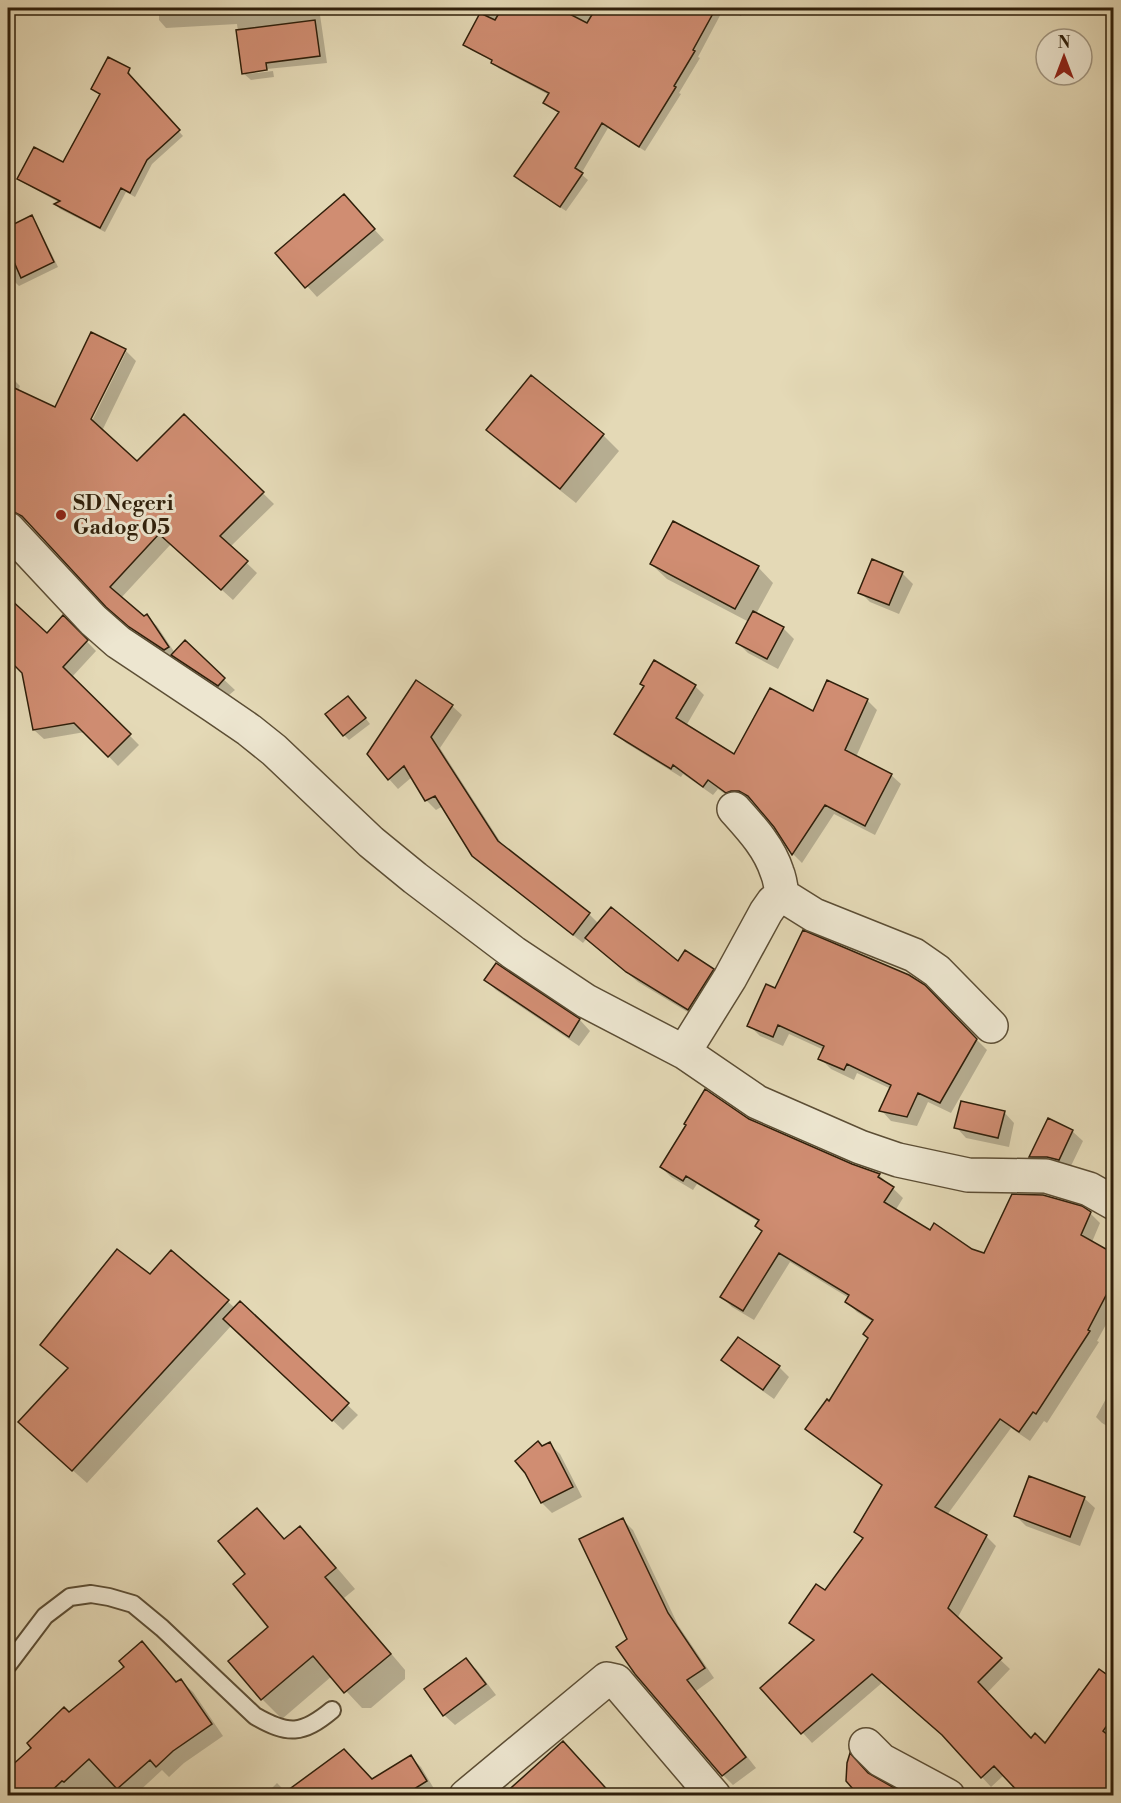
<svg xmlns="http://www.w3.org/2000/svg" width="1121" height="1803" viewBox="0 0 1121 1803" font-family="'Libre Bodoni',serif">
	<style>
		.shadow { fill: #0003; fill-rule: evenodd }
		.building { fill: #d08d72; stroke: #2f1f0a; stroke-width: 1.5 }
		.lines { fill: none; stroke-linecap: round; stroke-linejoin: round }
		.lane-casing { stroke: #5c4e35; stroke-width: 20 }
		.street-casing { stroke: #5c4e35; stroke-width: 36 }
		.lane { stroke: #ede6d0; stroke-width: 16 }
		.street { stroke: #ede6d0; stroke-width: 33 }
		.poi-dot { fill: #8f2418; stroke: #ede6d0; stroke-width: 2 }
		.labels { text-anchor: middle; stroke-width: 6; stroke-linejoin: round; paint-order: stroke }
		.poi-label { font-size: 21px; font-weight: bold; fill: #2f1f0a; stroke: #ede6d0; text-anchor: start }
	</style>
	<rect width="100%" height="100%" fill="#e4d9b6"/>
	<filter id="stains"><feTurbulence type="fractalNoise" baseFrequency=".00333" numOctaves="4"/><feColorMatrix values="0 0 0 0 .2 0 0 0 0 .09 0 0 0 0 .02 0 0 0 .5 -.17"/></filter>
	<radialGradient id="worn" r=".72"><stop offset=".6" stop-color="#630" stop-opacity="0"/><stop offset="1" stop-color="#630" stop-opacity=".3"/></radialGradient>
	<path class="shadow" d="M159 8H319L327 63 247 71V74L273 71 274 77 251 80 243 73 237 24 166 28 159 20Z
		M485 8H724L698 57 700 58 679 93 681 94 645 151 608 128 581 174 588 180 566 211 521 182 516 176 559 113 545 102 549 95 498 68 493 61 471 50 465 44Z
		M724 8H745L741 16Z
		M770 8H789L785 15Z
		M125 67 130 73V78L183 136 152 164 135 197 126 192 105 232 60 209 56 205 60 203 24 183 19 179 64 164 101 95 93 89Z
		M344 196 384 240 317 297 277 253Z
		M31 217 36 222 58 267 19 286 14 281 8 267V228Z
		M125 350 136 361 102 431 137 463 184 416 274 504 230 547 257 573 233 600 171 544 121 598 144 617 146 616 157 626 175 653 185 643 235 690 229 695 183 665 177 659 176 660 142 638 119 617 33 526 26 522 22 521 8 507V374L20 386 18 391 55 409ZM122 352H126L89 427 86 425Z
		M531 377 603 435 619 451 576 503 504 446 488 430Z
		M651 564 758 567 773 583 756 614 783 628 794 639 778 669 748 653 738 643 749 622 667 579Z
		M902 573 913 584 899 614 870 602 860 592Z
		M8 599 47 635 63 617 96 651 72 677 139 745 118 766 85 732 44 739 34 730 24 673 8 658Z
		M828 682 868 701 877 710 856 757 891 775 901 784 875 835 834 814 802 863 793 854 775 826 756 804 750 800 741 799 736 802 718 789 713 795 683 774 681 777 626 743 616 733 695 686 704 695 686 726 735 756 814 713Z
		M353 702 370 724 349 740 344 735Z
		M452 706 462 715 440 748 505 849 589 914 599 924 678 963 713 970 723 980 699 1019 638 982 587 938 583 943 483 865 473 855 443 806 436 810 427 801 412 777 398 789 389 779Z
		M496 965 580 1020 590 1031 579 1046 496 990 486 980Z
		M924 987 987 1050 951 1113 928 1102 917 1126 891 1121 881 1110 891 1089 857 1073 854 1080 831 1069 820 1058 824 1050 789 1034 783 1046 760 1036 749 1025 776 990Z
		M1004 1112 1014 1123 1009 1147 966 1138 956 1127Z
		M749 1120 852 1166 879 1175 903 1198 895 1211 930 1232 985 1255 1090 1213 1100 1223 1092 1242 1114 1254V1310L1097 1341 1099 1342 1047 1423 1044 1421 1030 1441 1011 1428 947 1515 986 1536 996 1546 957 1619 1010 1669 987 1693 1031 1740 1045 1745 1099 1671 1114 1681V1796H1074L1004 1775 991 1787 948 1740 883 1682 812 1743 762 1688 815 1642 801 1633 791 1623 825 1592 864 1540 856 1532 883 1487 817 1438 807 1429 829 1403 869 1339 873 1322 857 1312 847 1302 849 1298 790 1262 754 1320 732 1307 722 1297 763 1232 757 1226 759 1222 697 1184 693 1190 671 1177 661 1167Z
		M1072 1131 1083 1141 1069 1170 1041 1167 1031 1157Z
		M171 1252 235 1308 240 1303 358 1415 343 1430 231 1326 87 1483 34 1436 69 1369 42 1345 150 1276Z
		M723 1360 779 1367 789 1377 774 1399 733 1370Z
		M1107 1397 1114 1400V1430L1102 1423 1096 1417Z
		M549 1444 560 1454 582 1497 552 1513 542 1503V1448Z
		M1084 1498 1095 1508 1080 1546 1026 1526 1016 1516Z
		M257 1510 286 1540 300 1528 320 1548 355 1589 344 1598 405 1670V1679L371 1708H362L332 1676 282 1719 262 1699 270 1627 248 1574Z
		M623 1520 633 1530 678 1625 714 1678 696 1691 756 1768 733 1785 723 1775 629 1640Z
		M142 1643 177 1683 181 1681 193 1692 223 1736 184 1763 169 1777 162 1770 134 1796H77L74 1792 70 1796H8V1771L69 1714 126 1667Z
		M466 1660 477 1670 496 1695 455 1725 444 1715 426 1690Z
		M411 1757 421 1767 436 1792 430 1796H264L277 1783 287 1793 373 1781Z"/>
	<path class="building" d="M502 8H558L587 23 596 8H716L693 50 695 51 674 86 676 87 639 147 602 123 575 168 583 173 560 207 514 176 559 112 543 103 549 93 491 63 492 60 463 45 480 13 495 20Z
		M315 20 320 56 266 63 267 70 242 74 236 30Z
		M108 57 130 68 128 73 180 130 147 160 130 193 121 188 100 228 54 204 60 201 17 179 34 147 63 162 100 94 91 89Z
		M344 194 375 229 305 288 275 253Z
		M32 215 54 262 21 278 8 248V227Z
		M91 332 126 349 91 419 137 461 184 414 264 492 220 536 248 561 221 590 159 534 110 587 144 616 147 614 169 647 164 650 129 627 106 607 22 516 8 509V385L55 407Z
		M531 375 604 434 560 489 486 430Z
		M673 521 759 566 735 609 650 564Z
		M872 559 903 572 889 605 858 593Z
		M8 597 47 633 63 615 88 640 63 667 131 734 108 757 74 723 33 730 22 673 8 659Z
		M753 611 784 627 767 659 736 643Z
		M185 640 225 678 218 686 171 655Z
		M654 660 696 685 676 718 734 754 770 688 813 711 827 680 868 699 845 750 892 774 865 826 825 805 792 855 774 827 748 796 739 791H731L726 793 708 780 703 787 673 765 671 769 614 734 644 686 640 684Z
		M416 680 453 705 431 737 498 841 590 913 573 935 472 856 435 796 425 801 404 766 388 780 367 754Z
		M348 696 366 718 343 736 325 714Z
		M611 907 678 961 685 950 714 969 688 1010 626 972 585 938Z
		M803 930 909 975 925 985 977 1039 940 1103 918 1093 907 1117 879 1111 891 1085 847 1064 844 1070 818 1059 824 1046 778 1025 773 1037 747 1026 766 984 775 988Z
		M496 963 580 1019 569 1037 484 980Z
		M705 1089 749 1119 852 1164 880 1174 878 1177 894 1187 884 1202 930 1230 934 1223 972 1249 984 1253 1012 1194 1043 1195 1082 1206 1091 1212 1081 1235 1113 1253V1282L1088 1330 1090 1331 1036 1414 1033 1412 1019 1432 1000 1419 935 1507 987 1535 948 1608 1002 1658 978 1682 1031 1738 1035 1733 1045 1743 1099 1669 1113 1679V1717L1103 1731 1113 1739V1796H1022L994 1766 981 1778 942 1735 872 1674 801 1734 760 1688 814 1640 789 1623 816 1584 825 1590 863 1538 854 1532 882 1485 805 1429 827 1399 829 1401 868 1338 863 1334 873 1320 845 1302 849 1295 779 1253 743 1311 720 1297 762 1231 755 1226 759 1220 686 1176 683 1181 660 1167 686 1125 684 1124Z
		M961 1101 1005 1111 998 1138 954 1128Z
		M1048 1118 1073 1130 1059 1160 1047 1157H1029Z
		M117 1249 150 1274 171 1250 229 1300 72 1471 18 1422 68 1368 40 1345Z
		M240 1301 349 1403 332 1421 223 1319Z
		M738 1337 780 1366 763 1390 721 1360Z
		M538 1441 542 1446 550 1442 573 1487 541 1503 525 1473 515 1461Z
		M1029 1476 1085 1497 1070 1537 1014 1516Z
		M257 1508 284 1539 300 1526 336 1568 325 1577 391 1654 344 1693 313 1656 261 1700 228 1661 268 1627 233 1584 245 1574 218 1541Z
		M623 1518 668 1613 705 1668 687 1680 746 1757 722 1776 635 1674 616 1647 627 1639 579 1539Z
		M142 1641 176 1682 181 1679 212 1724 173 1751 156 1767 150 1760 117 1789 89 1759 64 1782 62 1781 46 1796H8V1769L31 1748 27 1743 64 1707 69 1712 124 1667 119 1661Z
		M466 1658 486 1684 443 1716 424 1689Z
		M563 1741 613 1796H502Z
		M344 1749 372 1779 411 1755 427 1781 403 1796H280Z
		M850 1753 868 1773 898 1790 902 1796H859L846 1781 847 1763Z"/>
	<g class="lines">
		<g class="lane-casing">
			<path id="lane" d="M8 1665 45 1616 70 1597 91 1594 109 1597 133 1604 162 1628 255 1716C288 1735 302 1735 332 1710"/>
		</g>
		<g class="street-casing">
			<path id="street" d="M8 529 93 620 118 642 214 706 249 730 274 750 371 842 415 878 514 953 586 1001 684 1052 757 1102 860 1147 898 1160 968 1175 1046 1176 1089 1189 1114 1203
				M734 809C751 828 769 847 777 872 780 879 781 887 782 895
				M684 1052 730 978 766 912 773 902 782 895 814 915 914 955 937 971 991 1026
				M866 1745 881 1760 948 1796
				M466 1796 607 1679 616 1681 714 1796"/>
		</g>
		<use href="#lane" class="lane"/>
		<use href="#street" class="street"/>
	</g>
	<circle class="poi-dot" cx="61" cy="515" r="6"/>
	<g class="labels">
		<g class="poi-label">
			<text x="73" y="510">SD Negeri<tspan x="73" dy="24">Gadog 05</tspan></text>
		</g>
	</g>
	<rect width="1121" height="1803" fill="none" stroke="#e4d9b6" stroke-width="30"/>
	<rect x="9" y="9" width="1103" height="1785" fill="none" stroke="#2f1f0a" stroke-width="3"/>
	<rect x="15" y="15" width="1091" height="1773" fill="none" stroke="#2f1f0a" stroke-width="1.5"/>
	<g transform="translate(1064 57)"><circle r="28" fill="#ede6d0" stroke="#a19681" stroke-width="1.5"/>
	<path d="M0-4.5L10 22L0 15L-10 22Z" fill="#8f2418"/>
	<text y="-9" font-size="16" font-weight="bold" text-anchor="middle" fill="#2f1f0a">N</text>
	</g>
	<rect width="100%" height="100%" filter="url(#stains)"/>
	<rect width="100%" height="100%" fill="url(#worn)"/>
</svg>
